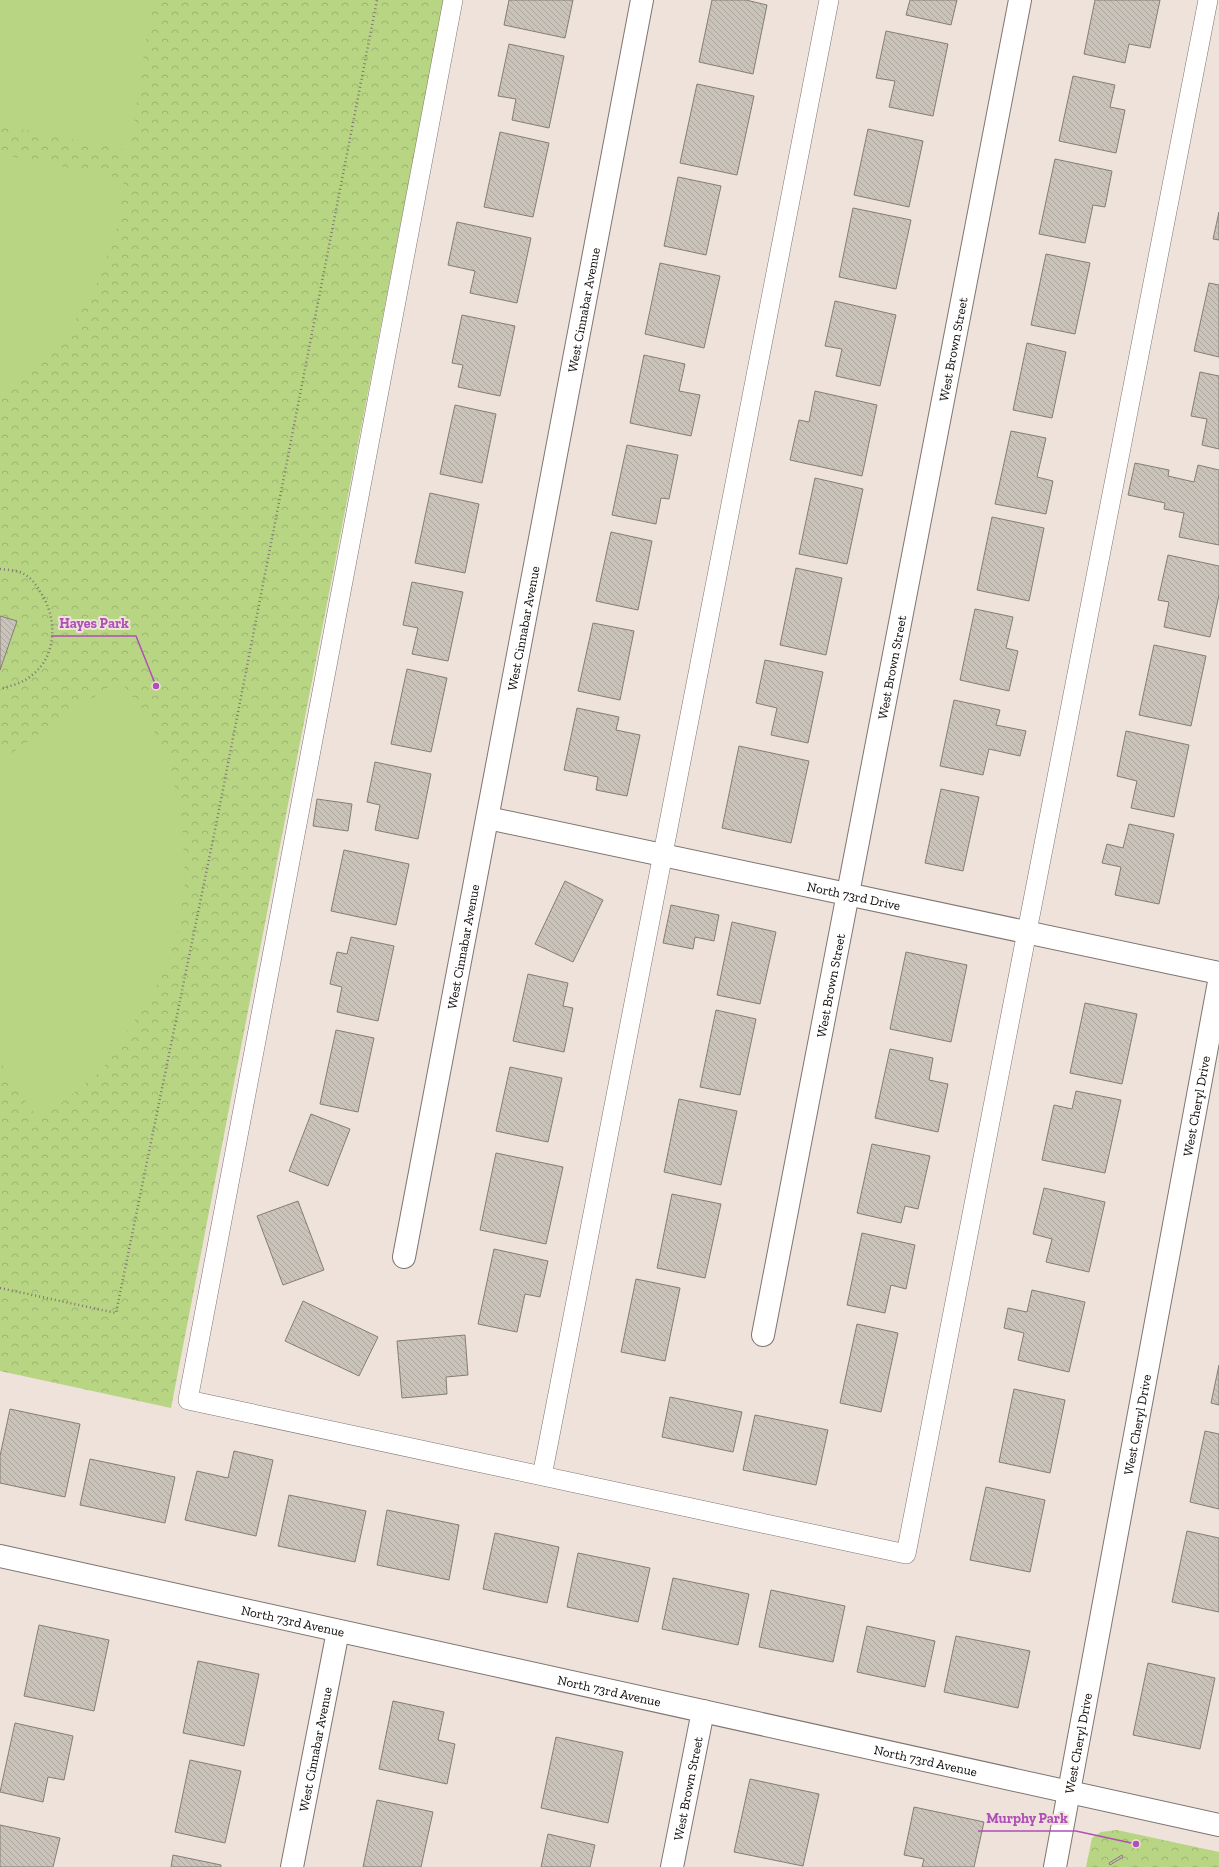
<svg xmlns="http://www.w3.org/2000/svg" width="1219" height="1867" viewBox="0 0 1219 1867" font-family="'Zilla Slab',serif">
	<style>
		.park { fill: url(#park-crowns) }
		.pitch { fill: #b7d583 }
		.building { fill: url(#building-back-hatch); stroke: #857e75 }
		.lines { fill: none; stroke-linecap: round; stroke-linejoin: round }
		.service-casing { stroke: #7f756f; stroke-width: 20 }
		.minor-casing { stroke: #7f756f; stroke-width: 24 }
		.path { stroke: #7e7672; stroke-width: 2.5; stroke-dasharray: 1 3; stroke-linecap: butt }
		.service { stroke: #fff; stroke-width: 19 }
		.minor { stroke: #fff; stroke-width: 22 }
		.labels { text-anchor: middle; stroke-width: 4; stroke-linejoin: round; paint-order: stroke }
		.street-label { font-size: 13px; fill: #0e0a08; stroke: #eee2db }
		.leader { fill: none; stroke: #b04fb7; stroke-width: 1.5 }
		.callout-dot { fill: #b04fb7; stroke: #eee2db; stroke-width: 1.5 }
		.callout-label { font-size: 14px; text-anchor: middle; font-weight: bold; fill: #b04fb7; stroke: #eee2db; stroke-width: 4; stroke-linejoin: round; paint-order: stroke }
	</style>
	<defs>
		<pattern id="park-crowns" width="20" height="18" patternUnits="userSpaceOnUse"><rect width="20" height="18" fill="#b7d583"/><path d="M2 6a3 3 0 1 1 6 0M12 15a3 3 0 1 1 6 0" fill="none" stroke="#9cb670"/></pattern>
		<pattern id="building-back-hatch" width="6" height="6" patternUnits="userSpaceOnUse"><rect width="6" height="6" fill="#cac3b9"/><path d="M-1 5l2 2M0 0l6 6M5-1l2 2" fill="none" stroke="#aca69e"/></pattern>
	</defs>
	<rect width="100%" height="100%" fill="#eee2db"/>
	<path class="park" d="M0 0H444L171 1408 0 1371Z
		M1117 1830 1219 1852V1867H1086L1092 1838 1101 1832Z"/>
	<path class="pitch" d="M0 0H149L150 12 130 151 0 125Z
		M0 154 124 179 116 233 92 297 50 354 0 400Z
		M119 680 141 707 168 758 182 818 185 883 177 937 155 990 101 1071 39 1121 0 1062V761Z"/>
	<path class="building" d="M509 0H573L565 38 504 25Z
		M712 0H746L767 5 753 74 699 62Z
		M910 0H957L951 25 906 15Z
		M1095 0H1160L1150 48 1129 44 1125 63 1084 54Z
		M886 31 948 44 933 116 889 107 895 81 876 78Z
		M509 44 564 56 549 128 512 120 516 99 498 96Z
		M1073 76 1115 85 1110 107 1125 110 1116 153 1059 141Z
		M697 84 754 96 737 175 680 163Z
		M868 129 923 141 909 207 854 195Z
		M500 132 549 143 533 217 484 207Z
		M1055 159 1112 171 1105 207 1093 205 1085 243 1039 234Z
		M678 177 721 186 706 255 664 246Z
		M853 208 911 220 896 289 839 277Z
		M1219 212V240L1213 239Z
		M457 222 531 238 517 303 470 293 475 271 448 265Z
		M1046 254 1090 263 1075 334 1031 325Z
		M660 263 720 276 704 348 645 334Z
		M1209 283 1219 285V357L1194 351Z
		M835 301 896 315 880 386 836 376 842 349 825 346Z
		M462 315 515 326 500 396 458 387 463 365 452 363Z
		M1027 343 1066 352 1052 418 1013 410Z
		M644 355 685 364 679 391 700 395 691 436 630 423Z
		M1200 372 1219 376V449L1202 445 1207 419 1191 416Z
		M815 391 877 405 862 476 790 460 799 420 809 422Z
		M455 405 496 414 482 483 440 474Z
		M1011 431 1046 438 1037 477 1053 481 1046 514 995 504Z
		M627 445 678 455 669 499 661 498 656 524 612 515Z
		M1135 463 1169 470 1168 476 1194 482 1198 465 1219 470V545L1179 537 1184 513 1164 509 1165 503 1128 495Z
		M815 478 863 489 847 564 799 554Z
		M430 493 479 504 465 573 415 563Z
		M992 517 1044 528 1029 601 977 590Z
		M611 532 652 541 638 610 596 601Z
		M1168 555 1219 566V595L1210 637 1164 627 1169 602 1158 600Z
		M796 568 842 578 826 655 780 645Z
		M412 582 463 592 448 661 412 654 418 628 403 625Z
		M975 609 1013 617 1006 648 1018 651 1009 691 960 680Z
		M0 616 17 621 0 670Z
		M593 623 634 631 620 700 578 691Z
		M1154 645 1206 656 1191 726 1139 715Z
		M765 660 823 672 808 743 771 735 777 708 756 703Z
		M407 669 447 678 431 752 391 744Z
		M954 700 1000 710 996 725 1026 731 1020 756 989 749 983 775 940 766Z
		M577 708 619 717 616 730 640 735 627 796 596 790 598 777 564 770Z
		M1126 731 1189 745 1174 817 1131 808 1137 781 1117 776Z
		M739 746 809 761 791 843 722 828Z
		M375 762 431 774 418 839 375 830 380 805 367 802Z
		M941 789 979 797 963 871 925 863Z
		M317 799 352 804 348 831 313 826Z
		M1129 824 1174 834 1159 904 1115 895 1121 867 1102 863 1107 844 1123 848Z
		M344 850 409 864 396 925 331 911Z
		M565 881 603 900 573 962 535 944Z
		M671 905 719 915 714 941 695 937 693 949 663 943Z
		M732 922 776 932 760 1004 717 995Z
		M351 937 394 946 378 1021 337 1012 342 987 330 984 337 952 347 954Z
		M906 952 967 965 951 1042 890 1029Z
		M528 974 568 983 563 1006 573 1008 564 1052 513 1041Z
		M1085 1003 1137 1014 1122 1084 1070 1073Z
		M716 1010 756 1019 740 1095 700 1087Z
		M336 1030 374 1038 358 1112 320 1104Z
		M890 1049 933 1058 929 1080 948 1084 938 1132 875 1118Z
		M510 1067 562 1078 548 1142 496 1131Z
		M1076 1091 1121 1100 1105 1173 1042 1160 1054 1105 1072 1109Z
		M679 1099 737 1111 721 1185 664 1172Z
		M311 1114 350 1129 328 1186 289 1171Z
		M872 1144 930 1156 918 1209 905 1206 901 1223 857 1213Z
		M496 1153 563 1167 546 1244 480 1230Z
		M1044 1188 1105 1202 1089 1272 1046 1262 1052 1239 1033 1234Z
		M672 1194 721 1204 705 1278 657 1268Z
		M298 1201 324 1270 283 1285 257 1216Z
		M862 1233 915 1245 906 1289 891 1285 885 1313 847 1305Z
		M494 1249 548 1261 540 1297 525 1294 517 1332 478 1324Z
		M636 1279 680 1288 665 1361 621 1352Z
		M1032 1290 1085 1302 1069 1372 1018 1360 1024 1333 1004 1328 1008 1308 1027 1312Z
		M303 1301 378 1337 359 1376 285 1341Z
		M857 1324 898 1333 881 1412 840 1403Z
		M465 1335 468 1375 446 1377 447 1394 402 1398 397 1341Z
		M1219 1365V1405L1211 1403Z
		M1014 1389 1065 1400 1050 1473 999 1462Z
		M670 1397 742 1412 733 1452 662 1437Z
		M10 1409 80 1424 65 1497 0 1483V1456Z
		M755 1415 828 1430 816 1485 743 1470Z
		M1205 1431 1219 1434V1509L1190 1502Z
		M234 1451 273 1460 256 1536 185 1520 197 1471 228 1478Z
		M90 1459 175 1477 165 1523 80 1505Z
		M986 1487 1045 1500 1030 1572 970 1560Z
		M289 1495 366 1511 355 1562 278 1546Z
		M387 1510 459 1525 449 1580 377 1565Z
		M1187 1531 1219 1538V1612L1172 1602Z
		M495 1533 559 1547 547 1603 483 1589Z
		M578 1553 650 1568 638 1622 567 1607Z
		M673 1578 749 1594 738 1645 662 1629Z
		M771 1590 845 1606 833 1662 759 1647Z
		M39 1625 109 1640 94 1711 24 1696Z
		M867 1626 935 1641 925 1687 857 1672Z
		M956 1636 1030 1651 1018 1708 944 1692Z
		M198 1661 259 1674 244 1746 183 1733Z
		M1148 1663 1215 1678 1200 1749 1133 1735Z
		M393 1701 444 1712 438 1740 455 1744 447 1784 379 1769Z
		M15 1723 73 1736 64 1780 48 1777 43 1802 0 1792Z
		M556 1737 623 1752 608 1823 541 1808Z
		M190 1760 241 1771 225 1843 175 1832Z
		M750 1779 819 1794 803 1866 734 1852Z
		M377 1800 433 1812 421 1867H363Z
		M914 1807 984 1822 974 1867H922L924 1859 904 1855Z
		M0 1825 60 1838 53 1867H0Z
		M548 1834 595 1845 590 1867H541Z
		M173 1855 221 1865V1867H171Z
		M1122 1855 1123 1857 1110 1865 1109 1863Z"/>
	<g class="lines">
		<g class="service-casing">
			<path id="service" d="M453 0 188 1400 906 1554 1208 0
				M542 1476 829 0"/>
		</g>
		<g class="minor-casing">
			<g id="minor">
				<path id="s1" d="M488 818 1219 973"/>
				<path id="s2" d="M404 1257 642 0"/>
				<path id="s3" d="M763 1335 1020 0"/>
				<path id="s4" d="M0 1556 1219 1825"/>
				<path id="s5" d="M292 1867 338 1631"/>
				<path id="s6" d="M672 1867 703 1711"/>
				<path id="s7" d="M1055 1867 1219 982"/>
			</g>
		</g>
		<path class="path" d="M0 569C7 570 18 570 24 574 30 577 36 584 39 590 57 615 59 655 31 676 23 683 10 686 0 689
			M0 1288 116 1313 217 820 377 0"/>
		<use href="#service" class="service"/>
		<use href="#minor" class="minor"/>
	</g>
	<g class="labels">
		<g class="street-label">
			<text dy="5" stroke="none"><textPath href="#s2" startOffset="964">West Cinnabar Avenue</textPath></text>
			<text dy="5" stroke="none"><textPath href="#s3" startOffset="1004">West Brown Street</textPath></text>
			<text dy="5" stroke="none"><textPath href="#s2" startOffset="640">West Cinnabar Avenue</textPath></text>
			<text dy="5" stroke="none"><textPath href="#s3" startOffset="680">West Brown Street</textPath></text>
			<text dy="5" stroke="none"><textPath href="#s1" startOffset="374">North 73rd Drive</textPath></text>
			<text dy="5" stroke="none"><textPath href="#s2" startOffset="316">West Cinnabar Avenue</textPath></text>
			<text dy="5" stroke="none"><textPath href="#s3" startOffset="356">West Brown Street</textPath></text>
			<text dy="5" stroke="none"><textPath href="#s7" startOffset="774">West Cheryl Drive</textPath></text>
			<text dy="5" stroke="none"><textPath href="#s7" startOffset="450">West Cheryl Drive</textPath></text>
			<text dy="5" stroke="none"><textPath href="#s4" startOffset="300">North 73rd Avenue</textPath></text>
			<text dy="5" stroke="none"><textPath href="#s4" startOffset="624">North 73rd Avenue</textPath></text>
			<text dy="5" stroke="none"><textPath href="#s7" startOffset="126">West Cheryl Drive</textPath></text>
			<text dy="5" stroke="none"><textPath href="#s5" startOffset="120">West Cinnabar Avenue</textPath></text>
			<text dy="5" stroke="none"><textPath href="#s4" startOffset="948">North 73rd Avenue</textPath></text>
			<text dy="5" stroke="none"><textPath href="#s6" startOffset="80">West Brown Street</textPath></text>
		</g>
	</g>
	<path class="leader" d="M156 686L136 636H51M1136 1844L1076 1831H978"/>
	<g class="callout-dot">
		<circle cx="156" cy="686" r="4"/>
		<circle cx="1136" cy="1844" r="4"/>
	</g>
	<g class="callout-label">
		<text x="94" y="628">Hayes Park</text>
		<text x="1027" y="1823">Murphy Park</text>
	</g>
</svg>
